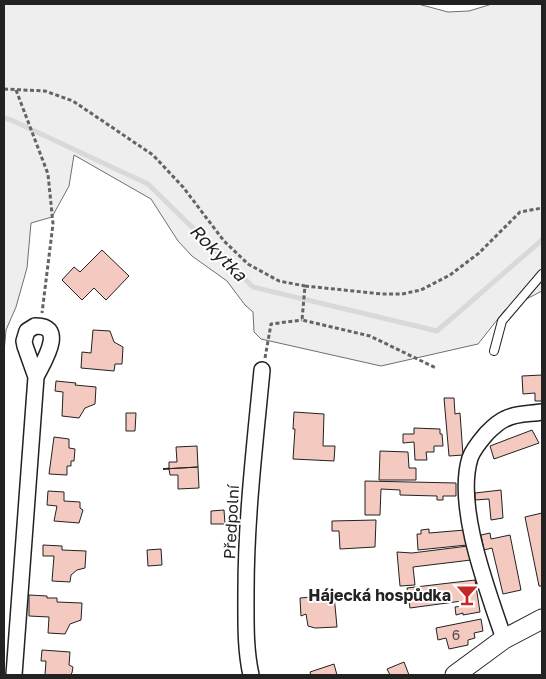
<svg xmlns="http://www.w3.org/2000/svg" width="546" height="679" viewBox="0 0 546 679" font-family="'Golos Text',sans-serif">
	<style>
		.green { fill: #eee; stroke: #6f6f6f }
		.lines { fill: none; stroke-linecap: round; stroke-linejoin: round }
		.stream { stroke: #d9d9d9; stroke-width: 5 }
		.building { fill: #f3c9c0; stroke: #222 }
		.service-casing { stroke: #222; stroke-width: 10 }
		.minor-casing { stroke: #222; stroke-width: 18 }
		.tertiary-casing { stroke: #222; stroke-width: 21 }
		.path { stroke: #646464; stroke-width: 3; stroke-dasharray: 4 2.5; stroke-linecap: butt }
		.service { stroke: #fff; stroke-width: 8 }
		.minor { stroke: #fff; stroke-width: 15 }
		.tertiary { stroke: #fff; stroke-width: 19 }
		.labels { text-anchor: middle; stroke-width: 4; stroke-linejoin: round; paint-order: stroke }
		.number-label { font-size: 14px; fill: #564c4a }
		.street-label { font-size: 16px; fill: #222; stroke: #fff }
		.poi-label { font-size: 16px; font-weight: bold; fill: #222; stroke: #fff; text-anchor: end }
		.water-label { font-size: 18px; font-style: italic; fill: #222; stroke: #fff }
	</style>
	<rect width="100%" height="100%" fill="#fff"/>
	<path class="green" d="M4 4H418L448 12 469 11 492 4H542V291L505 310 478 344 381 366 261 339 254 332 253 312 245 305 227 281 192 256 178 241 151 199 74 155 69 186 52 217 31 223 27 268 16 307 6 330 4 352Z"/>
	<g class="lines">
		<path class="stream" d="M4 118 11 120 148 184 253 287 437 331 542 240"/>
	</g>
	<path class="building" d="M102 250 129 276 106 300 94 288 82 300 62 280 74 267 80 272Z
		M93 330 110 331 114 342 123 347 122 364H115L114 371 81 368 82 352 91 353Z
		M542 375V401H535V393L523 394 522 376Z
		M56 381 76 383 75 385 96 387 95 404 85 408 79 418 62 416 63 392 55 391Z
		M444 398H454L455 414 460 413 463 455 449 456Z
		M294 412 324 414 323 446H335L334 461 293 459 295 429H293Z
		M126 413H136L135 431H126Z
		M414 428 440 429V434H442L443 446H434V452H426L427 460H415L414 442 403 443V434H414Z
		M532 430 539 443 494 459 490 446Z
		M54 437 69 439V448L75 449 74 461H71V466H67V475L49 474Z
		M197 446 198 467 163 469 169 468V462H177L176 447Z
		M380 451 408 452 409 468H416V480H379Z
		M198 467 199 488 178 489V475H170L169 469H163Z
		M365 481 456 483V496H443V500H437V496L400 495V490L381 489 380 515H365Z
		M501 490 503 518 491 520 489 499 475 500V493Z
		M48 491 64 492V501L80 502V508L83 510 79 523 54 521 57 506 47 505Z
		M224 510 225 524H211V511Z
		M542 513V586H539L525 517Z
		M376 520 375 547 340 549 339 531H332V521Z
		M429 529V533L465 530 467 545 418 550 417 534H421V530Z
		M490 533 491 539 510 535 521 590 503 594 492 548 484 550 481 535Z
		M43 545 62 546V550L86 551 85 568 77 570 71 575 70 582 52 581 54 556H43Z
		M468 546 471 560 413 567 415 585 400 586 397 552 412 553Z
		M161 549 162 565 148 566 147 550Z
		M475 580 480 612 463 615V613L456 615 455 607 462 606V601L410 608 407 588Z
		M29 595 47 596V598H57V602L82 603 81 620 70 624 65 634 48 633 49 617 29 616Z
		M334 595 337 627 315 628 308 626 306 614 301 616 300 598Z
		M481 619 483 631 474 633 475 638 468 640V645L449 649 446 638 438 640 436 628Z
		M42 650 70 652 69 665 73 667 72 673 70 675H45L46 661H41Z
		M404 662 409 675H390L387 669Z
		M334 664 337 675H311L310 672Z"/>
	<g class="lines">
		<g class="service-casing">
			<path id="service" d="M494 351 502 321 542 274"/>
		</g>
		<g class="minor-casing">
			<path id="minor" d="M35 326C68 325 42 364 36 377L25 346 24 341 27 331Z
				M504 639C488 591 455 507 470 458 473 449 481 440 487 433 493 427 498 422 505 419 516 413 530 414 542 412
				M14 675 36 377
				M251 675C245 648 246 620 246 591 246 517 255 444 262 370"/>
		</g>
		<g class="tertiary-casing">
			<path id="tertiary" d="M455 675 504 639 542 619"/>
		</g>
		<path class="path" d="M4 89 45 91 73 101 153 155 183 187 224 241 248 264 279 281 305 286 302 320 370 336 436 368
			M16 90 48 174 53 224 42 313
			M305 286 382 294H402L421 290 450 275 479 253 520 212 542 208
			M265 358 271 324 302 320"/>
		<use href="#service" class="service"/>
		<use href="#minor" class="minor"/>
		<use href="#tertiary" class="tertiary"/>
	</g>
	<defs>
		<g id="bar-bare" transform="scale(1.725)"><path d="M-6-5H6L.8 .8V4.5H3.5V6h-7V4.5H-.8V.8Z" fill="#c62828" stroke="#fff" stroke-width="2.5" paint-order="stroke"/></g>
	</defs>
	<g fill-rule="evenodd">
		<use href="#bar-bare" x="467" y="595"/>
	</g>
	<g class="labels">
		<g class="number-label">
			<text x="456" y="640">6</text>
		</g>
		<g class="street-label">
			<text transform="translate(231 522) rotate(-87)" y="6">Předpolní</text>
		</g>
		<g class="poi-label">
			<text x="451" y="601">Hájecká hospůdka</text>
		</g>
		<g class="water-label">
			<text transform="translate(218 253) rotate(45)" y="6">Rokytka</text>
		</g>
	</g>
	<rect width="546" height="679" fill="none" stroke="#222222" stroke-width="10"/>
</svg>
